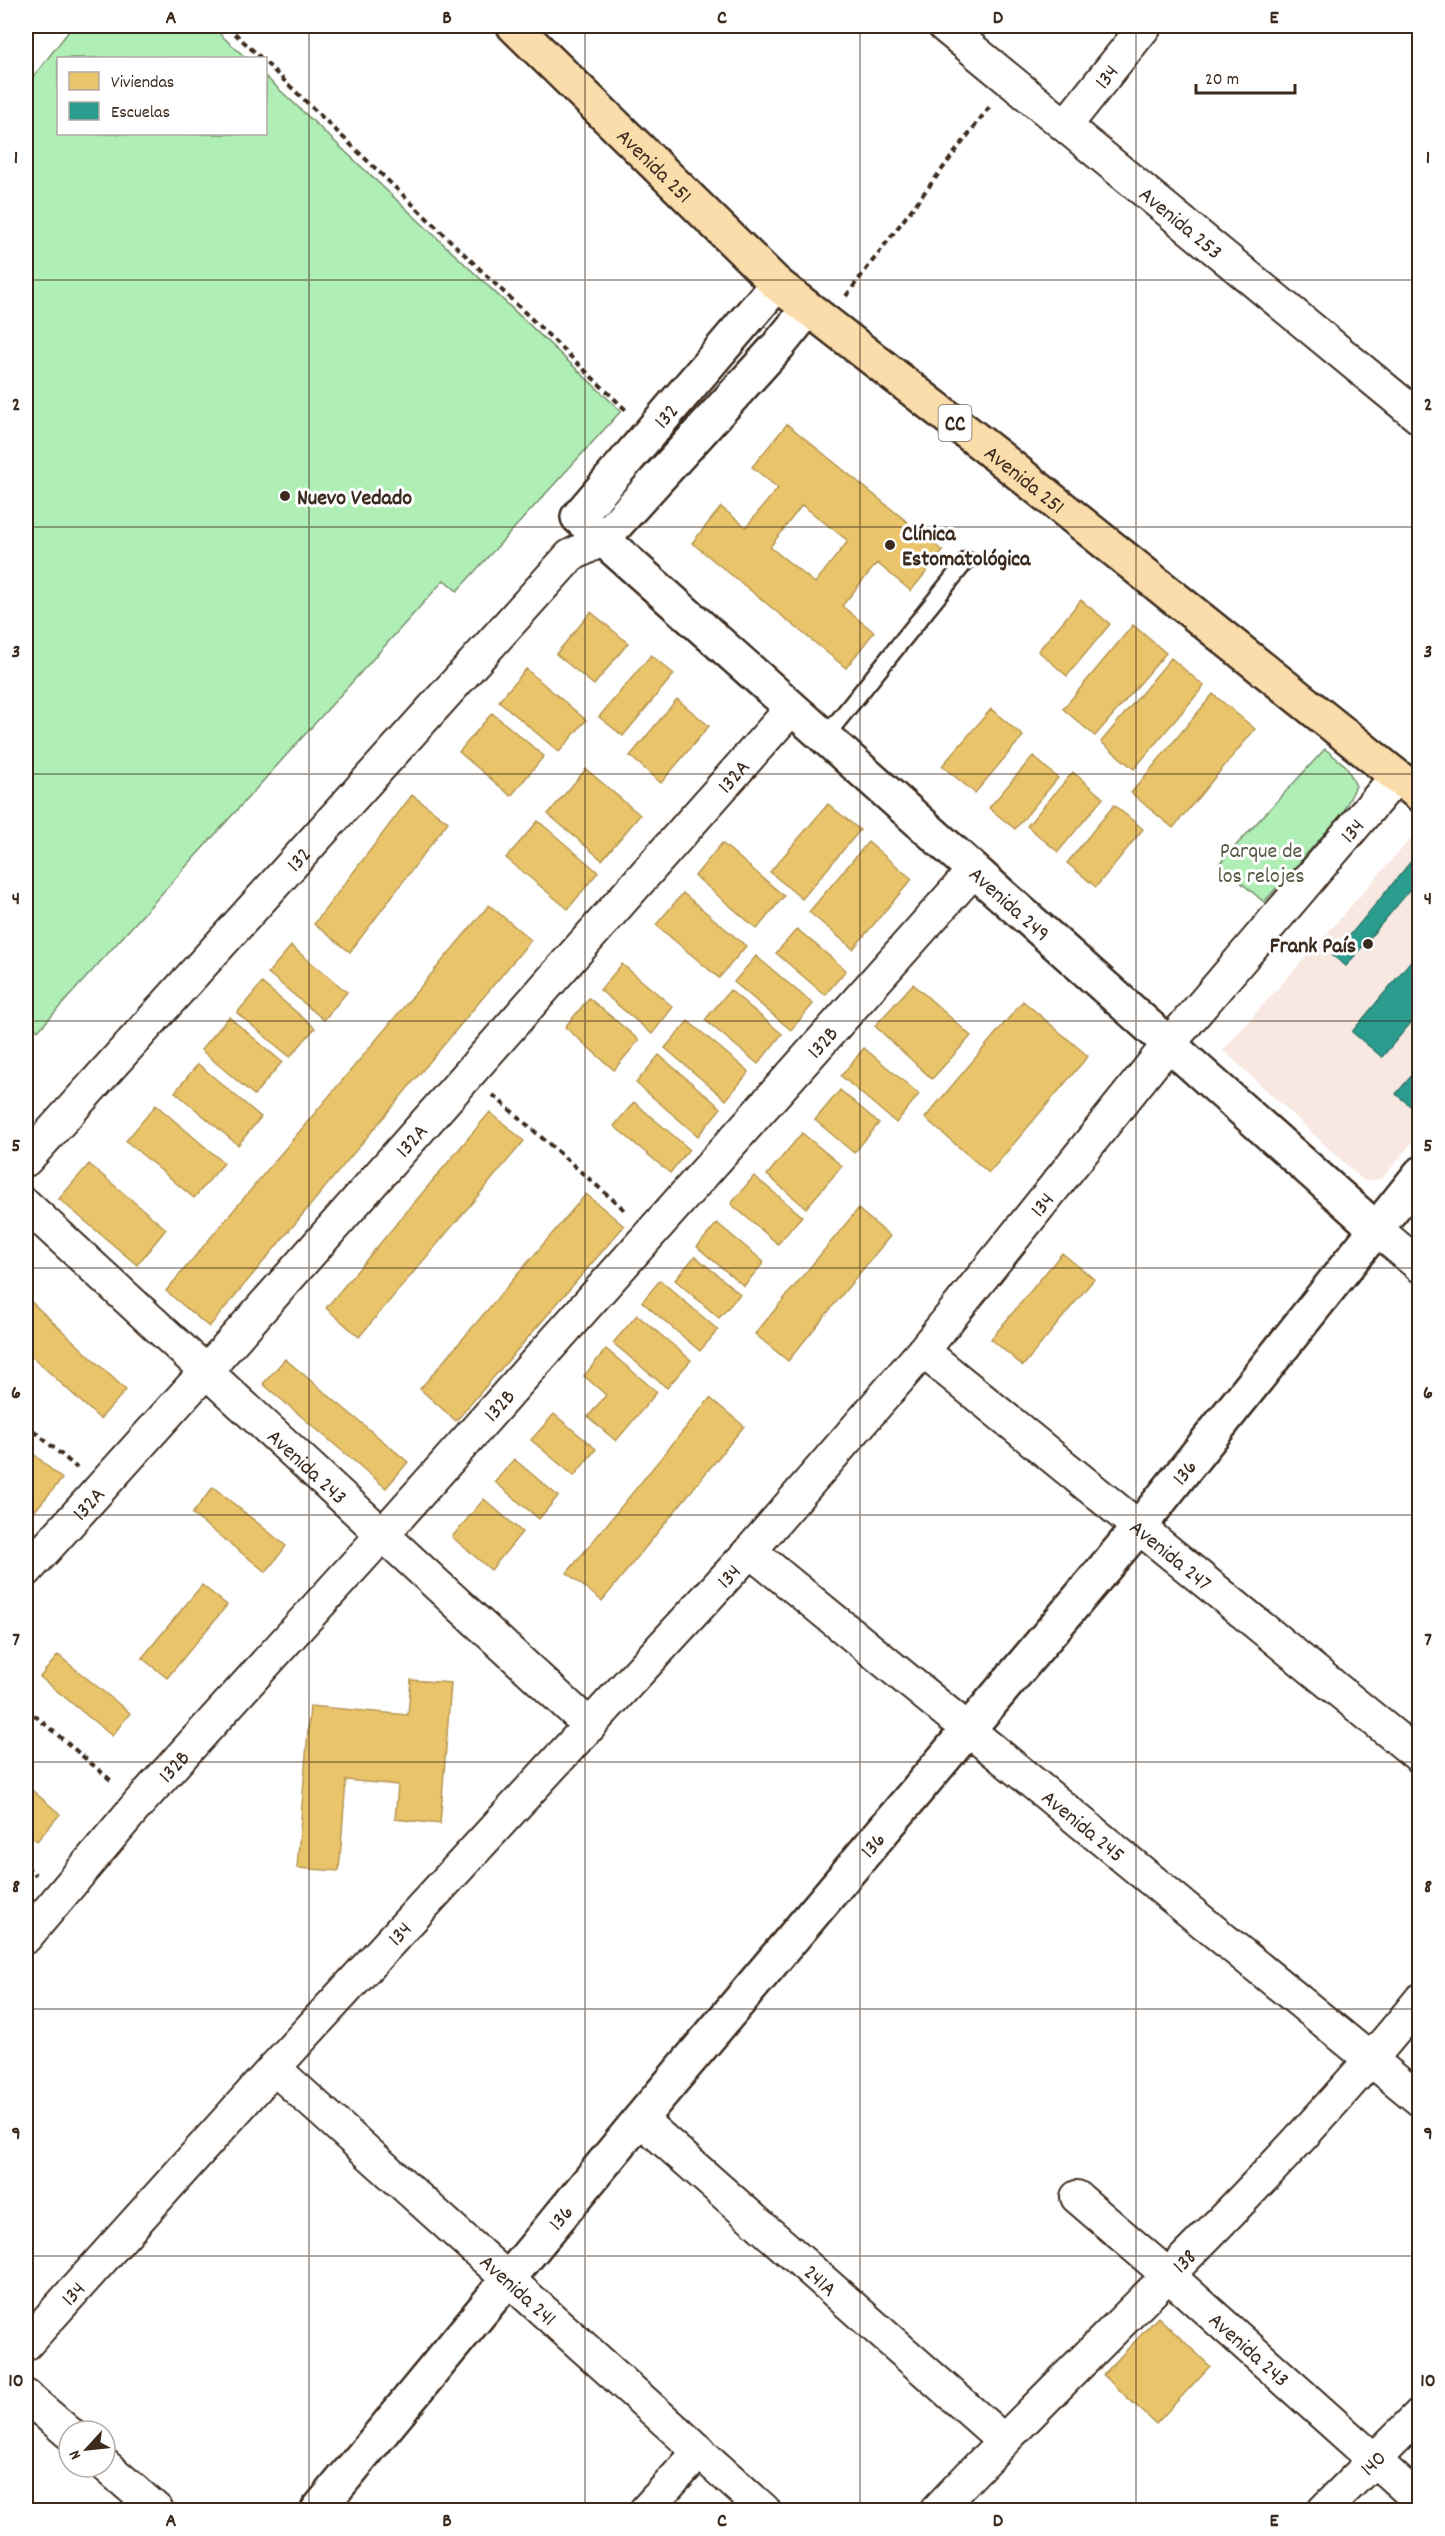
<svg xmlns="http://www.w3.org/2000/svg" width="1445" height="2536" viewBox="0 0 1445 2536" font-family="Dekko,sans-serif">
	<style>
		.built { fill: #f8e8e1 }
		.green { fill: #afefb6; stroke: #758c6a; stroke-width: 1.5 }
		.homes { fill: #e9c46a; stroke: #b59653; stroke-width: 1.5; fill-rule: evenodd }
		.schools { fill: #2a9d8f; stroke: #2f7a6d; stroke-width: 1.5 }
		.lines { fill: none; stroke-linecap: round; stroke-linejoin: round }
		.lane-casing { stroke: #3b2a1e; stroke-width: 20 }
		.street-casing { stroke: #3b2a1e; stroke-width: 36 }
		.secondary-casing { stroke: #3b2a1e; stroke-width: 38 }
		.primary-casing { stroke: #3b2a1e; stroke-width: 38 }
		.path { stroke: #3b2a1e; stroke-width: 4; stroke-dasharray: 6 4.5; stroke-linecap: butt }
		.lane { stroke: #fff; stroke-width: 15 }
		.street { stroke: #fff; stroke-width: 32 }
		.secondary { stroke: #fff; stroke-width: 33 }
		.primary { stroke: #fbddab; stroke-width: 33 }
		.grid { fill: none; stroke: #3b2a1e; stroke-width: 1.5; stroke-opacity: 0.55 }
		.poi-dot { fill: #3b2a1e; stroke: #fff; stroke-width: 2 }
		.labels { text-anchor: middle; stroke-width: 6; stroke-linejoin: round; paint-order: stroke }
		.shield { fill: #fff; stroke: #766a62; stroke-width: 1.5 }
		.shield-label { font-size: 21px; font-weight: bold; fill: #3b2a1e }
		.street-label { font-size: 22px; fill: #3b2a1e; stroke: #fff }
		.poi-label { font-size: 22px; font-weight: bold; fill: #3b2a1e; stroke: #fff; text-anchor: start }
		.park-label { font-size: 22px; fill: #585b44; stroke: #fff }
		.neatline { fill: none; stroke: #3b2a1e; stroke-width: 2 }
		.grid-label { font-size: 20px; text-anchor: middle; font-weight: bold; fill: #3b2a1e }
	</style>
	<rect width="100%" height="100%" fill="#fff"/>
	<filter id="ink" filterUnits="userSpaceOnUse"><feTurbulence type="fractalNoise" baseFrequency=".0167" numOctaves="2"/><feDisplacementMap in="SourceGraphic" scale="12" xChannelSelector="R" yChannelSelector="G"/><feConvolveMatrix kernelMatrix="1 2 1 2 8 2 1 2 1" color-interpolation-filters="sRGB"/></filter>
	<g filter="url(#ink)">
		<path class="built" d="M1415 834 1419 838V1134L1382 1179 1364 1181 1223 1050Z"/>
		<path class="green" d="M73 26H211L246 58H58V134H266V77L621 411 457 591 444 580 38 1031 26 1019V86Z
			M1325 749 1346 766 1356 786 1342 814 1264 902 1219 864Z"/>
		<path class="homes" d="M787 424 943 551 911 591 877 563 842 606 874 632 846 668 692 543 721 507 746 527 778 488 752 467ZM802 505 848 541 815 583 770 547Z
			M1081 600 1110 624 1067 676 1038 651Z
			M591 612 628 643 594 685 556 654Z
			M1133 625 1166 653 1095 736 1063 709Z
			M651 655 674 674 623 736 599 717Z
			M1171 658 1204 686 1134 769 1101 742Z
			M526 669 586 720 559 752 499 701Z
			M1213 694 1255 729 1173 828 1131 793Z
			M677 699 709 726 661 783 630 756Z
			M991 709 1023 736 975 793 942 766Z
			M492 713 544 756 511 796 459 752Z
			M1033 756 1058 778 1015 829 989 808Z
			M586 769 640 815 602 860 548 814Z
			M1073 772 1103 798 1058 852 1027 826Z
			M412 795 448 822 350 952 314 924Z
			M828 804 860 830 802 899 770 872Z
			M1114 805 1143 829 1096 887 1067 863Z
			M538 821 598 872 568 909 506 858Z
			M868 842 912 879 853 949 809 912Z
			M722 843 784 896 757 929 695 876Z
			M683 893 746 946 719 978 656 925Z
			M489 905 531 940 209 1327 166 1291Z
			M797 929 846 970 825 995 776 953Z
			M291 946 347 992 324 1020 268 973Z
			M756 956 813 1004 791 1030 734 982Z
			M622 964 673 1007 652 1034 600 990Z
			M262 983 315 1028 290 1057 237 1013Z
			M913 984 971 1036 932 1079 875 1026Z
			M730 990 782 1034 758 1064 705 1020Z
			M589 998 639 1040 614 1070 565 1027Z
			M1023 1001 1088 1056 989 1173 925 1118Z
			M229 1017 282 1062 254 1095 201 1050Z
			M688 1021 749 1072 726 1100 665 1048Z
			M864 1048 919 1094 896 1123 841 1076Z
			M659 1055 721 1108 698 1136 636 1083Z
			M198 1064 261 1117 238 1145 175 1092Z
			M840 1090 879 1123 854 1153 815 1120Z
			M634 1102 689 1149 670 1173 614 1126Z
			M156 1105 224 1163 194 1198 126 1141Z
			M490 1112 524 1141 359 1337 326 1308Z
			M802 1133 842 1166 806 1208 767 1175Z
			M89 1164 166 1229 137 1265 59 1199Z
			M754 1176 802 1216 778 1244 731 1204Z
			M586 1194 624 1226 456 1421 420 1389Z
			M858 1209 890 1236 788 1361 755 1334Z
			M717 1223 764 1262 744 1286 697 1247Z
			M1062 1253 1094 1279 1023 1366 991 1339Z
			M695 1256 740 1294 719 1318 675 1280Z
			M660 1280 718 1330 700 1351 642 1302Z
			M26 1297 126 1390 100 1419 26 1351Z
			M637 1315 691 1360 667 1388 613 1343Z
			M606 1349 657 1392 616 1441 588 1417 606 1395 584 1376Z
			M285 1359 408 1462 386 1488 263 1384Z
			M710 1398 744 1426 602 1601 567 1573Z
			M554 1414 596 1449 574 1476 531 1440Z
			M27 1448 62 1479 26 1521V1450Z
			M514 1459 558 1496 539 1519 495 1482Z
			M213 1487 286 1546 266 1572 192 1514Z
			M484 1499 522 1532 491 1570 452 1537Z
			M202 1585 227 1605 167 1678 142 1658Z
			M58 1655 130 1713 112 1736 40 1677Z
			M411 1680 451 1683 440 1824 395 1819 398 1785 346 1780 339 1871 297 1868 310 1706 408 1715Z
			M26 1785 60 1814 37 1841 26 1832Z
			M1158 2317 1210 2366 1156 2424 1103 2375Z"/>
		<path class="schools" d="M1413 859 1420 864V878L1346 966 1333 956Z
			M1420 950V1012L1382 1057 1352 1032Z
			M1420 1066V1114L1396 1094Z"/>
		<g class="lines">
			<g class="lane-casing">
				<path id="lane" d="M825 737 967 560"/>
			</g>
			<g class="street-casing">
				<g id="street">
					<path id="s1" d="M944 26 1420 418"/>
					<path id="s2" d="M1066 125 1145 26"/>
					<path id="s3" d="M26 1160 570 556 603 539"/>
					<path id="s4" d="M26 1205 590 1726"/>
					<path d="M1375 1228 1420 1266"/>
					<path id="s5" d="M923 1351 1420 1757"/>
					<path id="s6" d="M750 1551 1420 2100"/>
					<path id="s7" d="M26 1571 206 1371 792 708"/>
					<path id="s8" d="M26 1937 139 1803 383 1534 974 870"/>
					<path id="s9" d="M274 2068 764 2510"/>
					<path id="s10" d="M640 2119 1003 2440"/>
					<path id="s11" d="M1077 2197 1168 2275 1420 2501"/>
					<path id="s12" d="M26 2344 274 2068 750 1551 923 1351 1168 1045 1396 777"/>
					<path d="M26 2396 69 2433"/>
					<path d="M105 2465 157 2510"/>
					<path d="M646 2510 700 2451"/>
					<path id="s13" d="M937 2510C1097 2340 1273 2183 1420 2000"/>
					<path id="s14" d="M1324 2510 1420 2414"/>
				</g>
			</g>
			<g class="secondary-casing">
				<g id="secondary">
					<path id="s15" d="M777 284 578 517 1375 1228"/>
					<path d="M603 539 778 346 808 309"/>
					<path id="s16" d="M318 2510 640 2119 1139 1527 1420 1174"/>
				</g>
			</g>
			<g class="primary-casing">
				<g id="primary">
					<path id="s17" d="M514 26 777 284 1000 458 1420 795"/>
				</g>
			</g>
			<path class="path" d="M227 26 261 58
				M266 63 626 410
				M846 296 990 106
				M493 1095 627 1212
				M26 1424 77 1468
				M26 1708 113 1782
				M26 1866 36 1875"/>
			<use href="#lane" class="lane"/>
			<use href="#street" class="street"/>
			<use href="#secondary" class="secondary"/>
			<use href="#primary" class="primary"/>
		</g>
	</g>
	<path class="grid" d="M309 26V2510M585 26V2510M860 26V2510M1136 26V2510M26 280H1420M26 527H1420M26 774H1420M26 1021H1420M26 1268H1420M26 1515H1420M26 1762H1420M26 2009H1420M26 2256H1420"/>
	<g class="poi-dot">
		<circle cx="285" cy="496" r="6"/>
		<circle cx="890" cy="545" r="6"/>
		<circle cx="1368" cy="944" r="6"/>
	</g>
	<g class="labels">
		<rect class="shield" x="938.5" y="405" width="33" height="36" rx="4.5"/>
		<g class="shield-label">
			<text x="955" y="430">CC</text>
		</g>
		<g class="street-label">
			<text dy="8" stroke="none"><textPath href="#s2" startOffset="63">134</textPath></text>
			<text dy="8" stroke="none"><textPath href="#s17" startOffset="198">Avenida 251</textPath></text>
			<text dy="8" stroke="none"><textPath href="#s1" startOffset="308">Avenida 253</textPath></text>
			<text transform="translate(665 415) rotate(-49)" y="8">132</text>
			<text dy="8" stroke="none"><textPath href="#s17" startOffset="684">Avenida 251</textPath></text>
			<text dy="8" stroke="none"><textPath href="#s7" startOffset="1064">132A</textPath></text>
			<text dy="8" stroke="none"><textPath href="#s12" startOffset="2013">134</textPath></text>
			<text dy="8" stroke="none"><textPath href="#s3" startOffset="406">132</textPath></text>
			<text dy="8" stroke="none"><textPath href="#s15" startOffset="886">Avenida 249</textPath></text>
			<text dy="8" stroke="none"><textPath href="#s8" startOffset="1198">132B</textPath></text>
			<text dy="8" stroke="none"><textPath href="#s7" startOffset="578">132A</textPath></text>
			<text dy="8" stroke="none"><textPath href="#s12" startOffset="1527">134</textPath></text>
			<text dy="8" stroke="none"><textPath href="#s8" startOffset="712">132B</textPath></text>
			<text dy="8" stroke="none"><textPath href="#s4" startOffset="384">Avenida 243</textPath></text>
			<text dy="8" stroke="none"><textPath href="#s16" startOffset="1352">136</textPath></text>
			<text dy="8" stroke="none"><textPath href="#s7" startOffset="92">132A</textPath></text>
			<text dy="8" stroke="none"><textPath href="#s5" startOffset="321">Avenida 247</textPath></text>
			<text dy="8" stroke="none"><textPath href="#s12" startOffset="1041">134</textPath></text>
			<text dy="8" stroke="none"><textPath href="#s8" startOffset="226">132B</textPath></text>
			<text dy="8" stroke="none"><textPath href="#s6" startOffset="432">Avenida 245</textPath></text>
			<text dy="8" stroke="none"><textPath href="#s16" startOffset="866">136</textPath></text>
			<text dy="8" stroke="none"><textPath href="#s12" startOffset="555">134</textPath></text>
			<text dy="8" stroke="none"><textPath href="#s16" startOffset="380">136</textPath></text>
			<text dy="8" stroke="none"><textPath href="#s13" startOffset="351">138</textPath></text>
			<text dy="8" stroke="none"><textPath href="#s10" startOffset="242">241A</textPath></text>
			<text dy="8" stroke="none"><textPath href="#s9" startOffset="330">Avenida 241</textPath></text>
			<text dy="8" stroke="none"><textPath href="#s12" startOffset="69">134</textPath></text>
			<text dy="8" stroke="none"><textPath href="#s11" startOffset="230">Avenida 243</textPath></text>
			<text dy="8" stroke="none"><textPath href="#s14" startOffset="68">140</textPath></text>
		</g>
		<g class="poi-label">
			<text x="297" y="504">Nuevo Vedado</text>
			<text x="902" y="540">Clínica<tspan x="902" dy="25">Estomatológica</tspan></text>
			<text x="1356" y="952" text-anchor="end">Frank País</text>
		</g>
		<g class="park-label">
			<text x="1261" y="857">Parque de<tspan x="1261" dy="25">los relojes</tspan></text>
		</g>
	</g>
	<rect width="1445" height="2536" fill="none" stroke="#fff" stroke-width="66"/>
	<rect x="57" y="57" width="210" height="78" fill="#ffffff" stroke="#b1aaa5" stroke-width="1.5"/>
	<rect x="69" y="72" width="30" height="18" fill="#e9c46a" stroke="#b1aaa5" stroke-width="1.5"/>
	<text x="111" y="87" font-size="18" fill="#3b2a1e">Viviendas</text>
	<rect x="69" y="102" width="30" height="18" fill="#2a9d8f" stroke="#b1aaa5" stroke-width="1.5"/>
	<text x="111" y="117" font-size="18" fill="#3b2a1e">Escuelas</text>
	<g transform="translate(87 2449) rotate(243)"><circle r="28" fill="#ffffff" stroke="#b1aaa5" stroke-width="1.5"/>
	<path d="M0-4.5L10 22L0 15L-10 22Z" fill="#3b2a1e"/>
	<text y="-9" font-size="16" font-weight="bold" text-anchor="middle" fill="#3b2a1e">N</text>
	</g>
	<path d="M1196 84v9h99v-9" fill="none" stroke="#3b2a1e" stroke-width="3"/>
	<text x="1205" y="84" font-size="18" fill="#3b2a1e" stroke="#ffffff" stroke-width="4.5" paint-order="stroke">20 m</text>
	<rect x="33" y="33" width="1379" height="2470" class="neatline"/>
	<g class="grid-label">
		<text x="171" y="23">A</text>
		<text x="447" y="23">B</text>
		<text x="722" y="23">C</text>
		<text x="998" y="23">D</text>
		<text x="1274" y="23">E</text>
		<text x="16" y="163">1</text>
		<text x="1428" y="163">1</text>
		<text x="16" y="410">2</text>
		<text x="1428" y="410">2</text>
		<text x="16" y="657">3</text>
		<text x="1428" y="657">3</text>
		<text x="16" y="904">4</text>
		<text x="1428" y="904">4</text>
		<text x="16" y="1151">5</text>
		<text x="1428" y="1151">5</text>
		<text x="16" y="1398">6</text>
		<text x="1428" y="1398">6</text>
		<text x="16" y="1645">7</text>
		<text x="1428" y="1645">7</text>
		<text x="16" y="1892">8</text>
		<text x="1428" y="1892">8</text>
		<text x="16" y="2139">9</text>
		<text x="1428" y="2139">9</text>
		<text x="16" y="2386">10</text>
		<text x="1428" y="2386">10</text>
		<text x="171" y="2526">A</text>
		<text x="447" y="2526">B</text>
		<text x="722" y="2526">C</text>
		<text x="998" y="2526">D</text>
		<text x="1274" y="2526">E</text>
	</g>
</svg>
